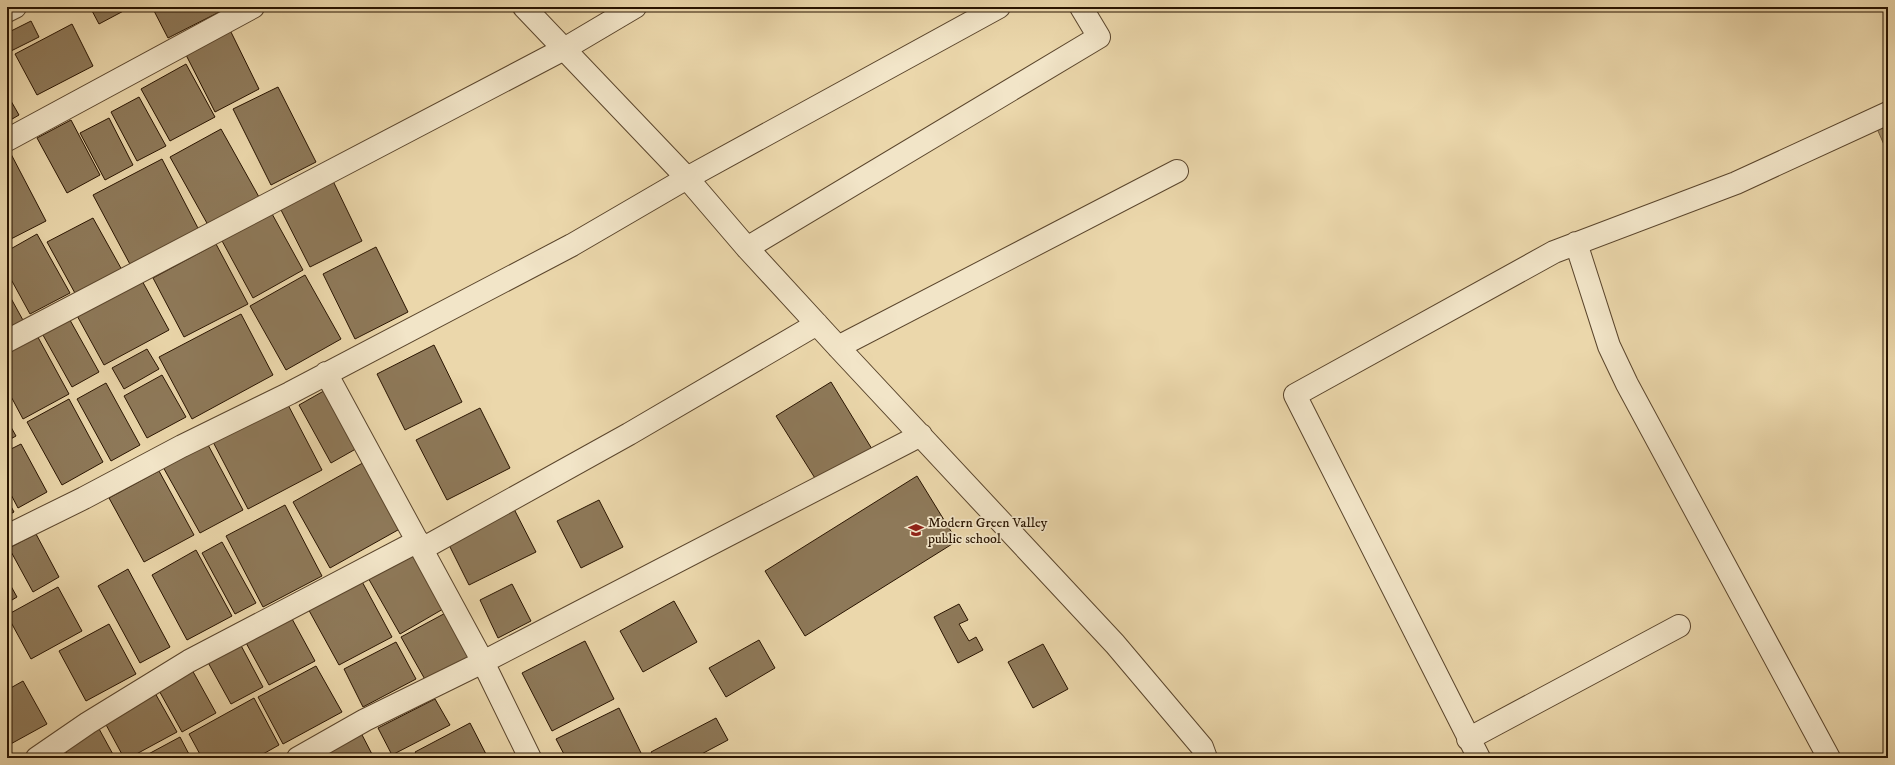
<svg xmlns="http://www.w3.org/2000/svg" width="1895" height="765" viewBox="0 0 1895 765" font-family="'IM FELL DW Pica',serif">
	<style>
		.water { fill: #a99571; stroke: #766144 }
		.building { fill: #8e7959; stroke: #291401 }
		.lines { fill: none; stroke-linecap: round; stroke-linejoin: round }
		.minor-casing { stroke: #5a452c; stroke-width: 24 }
		.minor { stroke: #f2e5c8; stroke-width: 22 }
		.labels { text-anchor: middle; stroke-width: 3.5; stroke-linejoin: round; paint-order: stroke }
		.poi-label { font-size: 14px; fill: #291401; stroke: #f2e5c8; text-anchor: start }
	</style>
	<rect width="100%" height="100%" fill="#ebd7ab"/>
	<filter id="stains"><feTurbulence type="fractalNoise" baseFrequency=".005" numOctaves="4"/><feColorMatrix values="0 0 0 0 .2 0 0 0 0 .09 0 0 0 0 .02 0 0 0 .5 -.17"/></filter>
	<radialGradient id="worn" r=".72"><stop offset=".6" stop-color="#630" stop-opacity="0"/><stop offset="1" stop-color="#630" stop-opacity=".3"/></radialGradient>
	<path class="water" d="M1888 108V154L1872 117Z"/>
	<path class="building" d="M90 7H131L99 24Z
		M152 7H229L168 38Z
		M31 21 39 37 7 53V33Z
		M72 24 93 66 37 95 15 54Z
		M229 28 259 89 215 112 184 51Z
		M186 64 215 117 170 141 141 89Z
		M278 87 316 162 271 185 233 109Z
		M7 94 19 115 7 122Z
		M139 97 166 146 137 161 111 112Z
		M109 118 133 165 105 180 80 133Z
		M71 120 100 175 67 193 37 138Z
		M221 129 259 197 208 225 170 157Z
		M11 154 46 221 7 241V156Z
		M162 159 200 232 132 268 93 195Z
		M333 181 362 241 310 267 280 208Z
		M271 212 303 270 253 298 221 239Z
		M93 218 122 270 76 295 47 242Z
		M37 234 70 293 30 314 7 272V251Z
		M216 244 248 304 184 337 153 278Z
		M376 247 408 312 355 339 323 274Z
		M305 275 341 339 286 370 250 306Z
		M140 277 169 330 104 365 75 312Z
		M7 291 24 322 7 332Z
		M66 313 99 372 72 387 39 328Z
		M241 314 273 375 192 419 159 357Z
		M34 330 69 394 23 419 7 389V345Z
		M434 345 462 402 405 430 377 374Z
		M147 349 159 369 124 389 112 368Z
		M162 375 186 417 147 438 124 396Z
		M831 382 872 449 818 483 776 416Z
		M106 383 140 445 111 461 77 399Z
		M329 388 361 446 331 463 299 405Z
		M69 399 103 462 62 485 27 422Z
		M286 401 322 470 248 509 212 440Z
		M480 408 510 468 447 500 416 440Z
		M7 420 16 436 7 441Z
		M207 443 243 510 200 533 163 467Z
		M21 444 47 492 18 508 7 487V451Z
		M368 460 405 526 330 568 293 502Z
		M159 471 194 535 144 562 109 498Z
		M917 476 957 541 805 636 765 571Z
		M7 499 14 512 7 516Z
		M599 500 623 547 581 568 557 521Z
		M285 505 322 576 263 607 226 536Z
		M514 509 536 552 469 585 448 543Z
		M36 534 59 577 33 592 9 548Z
		M222 542 256 603 235 614 202 553Z
		M196 550 232 616 187 640 152 575Z
		M416 551 450 605 400 634 367 576Z
		M128 569 170 647 140 663 98 586Z
		M359 576 392 637 339 665 306 605Z
		M7 579 17 597 7 603Z
		M512 584 531 621 498 638 480 600Z
		M58 587 82 631 31 659 7 615Z
		M674 601 697 642 643 672 620 631Z
		M959 604 968 620 959 624 969 641 976 637 983 650 958 663 934 617Z
		M451 610 476 656 427 683 401 637Z
		M291 617 315 661 269 685 245 641Z
		M109 624 136 674 86 701 59 651Z
		M237 638 263 687 231 704 205 657Z
		M759 640 775 668 726 697 709 668Z
		M585 641 614 699 552 731 522 673Z
		M396 642 416 679 363 707 344 669Z
		M1043 644 1068 689 1033 708 1008 662Z
		M316 666 342 712 283 744 258 697Z
		M191 668 216 713 182 732 157 687Z
		M23 681 47 724 7 746V690Z
		M155 693 177 732 129 758H124L104 721Z
		M254 698 279 745 256 758H202L189 734Z
		M435 699 450 725 392 755 378 728Z
		M619 708 643 757 566 758 556 739Z
		M716 718 728 740 694 758H655L651 752Z
		M470 723 488 758H419L415 752Z
		M98 727 115 758H69L63 746Z
		M360 731 374 758H326L322 752Z
		M180 737 191 758H141Z"/>
	<g class="lines">
		<g class="minor-casing">
			<path id="minor" d="M524 7 687 178 747 248 838 347 1115 644 1202 747 1206 758
				M7 11 15 7
				M7 140 253 7
				M1576 243 1609 346 1627 384 1829 758
				M747 248 1099 37 1081 7
				M7 341 564 49 635 7
				M838 347 1177 171
				M326 373 483 662 530 758
				M7 536 84 498 182 446 290 393 572 245 687 178 999 7
				M422 549 629 434 817 324
				M1468 739 1679 626
				M37 758 88 723 189 661 418 541
				M298 758 365 720 483 662 921 435
				M1479 758 1295 395 1554 252 1736 183 1888 113"/>
		</g>
		<use href="#minor" class="minor"/>
	</g>
	<defs>
		<g id="school-bare" transform="scale(1.2)"><path d="M0-5L7-2L0 1L-7-2ZM-4 1L0 2.5L4 1V4Q0 6-4 4Z" fill="#8f2418" stroke="#f2e5c8" stroke-width="2.5" paint-order="stroke"/></g>
	</defs>
	<g fill-rule="evenodd">
		<use href="#school-bare" x="916" y="530"/>
	</g>
	<g class="labels">
		<g class="poi-label">
			<text x="928" y="527">Modern Green Valley<tspan x="928" dy="16">public school</tspan></text>
		</g>
	</g>
	<rect width="1895" height="765" fill="none" stroke="#ebd7ab" stroke-width="24"/>
	<rect x="8" y="8" width="1879" height="749" fill="none" stroke="#291401" stroke-width="2"/>
	<rect x="12" y="12" width="1871" height="741" fill="none" stroke="#291401"/>
	<rect width="100%" height="100%" filter="url(#stains)"/>
	<rect width="100%" height="100%" fill="url(#worn)"/>
</svg>
